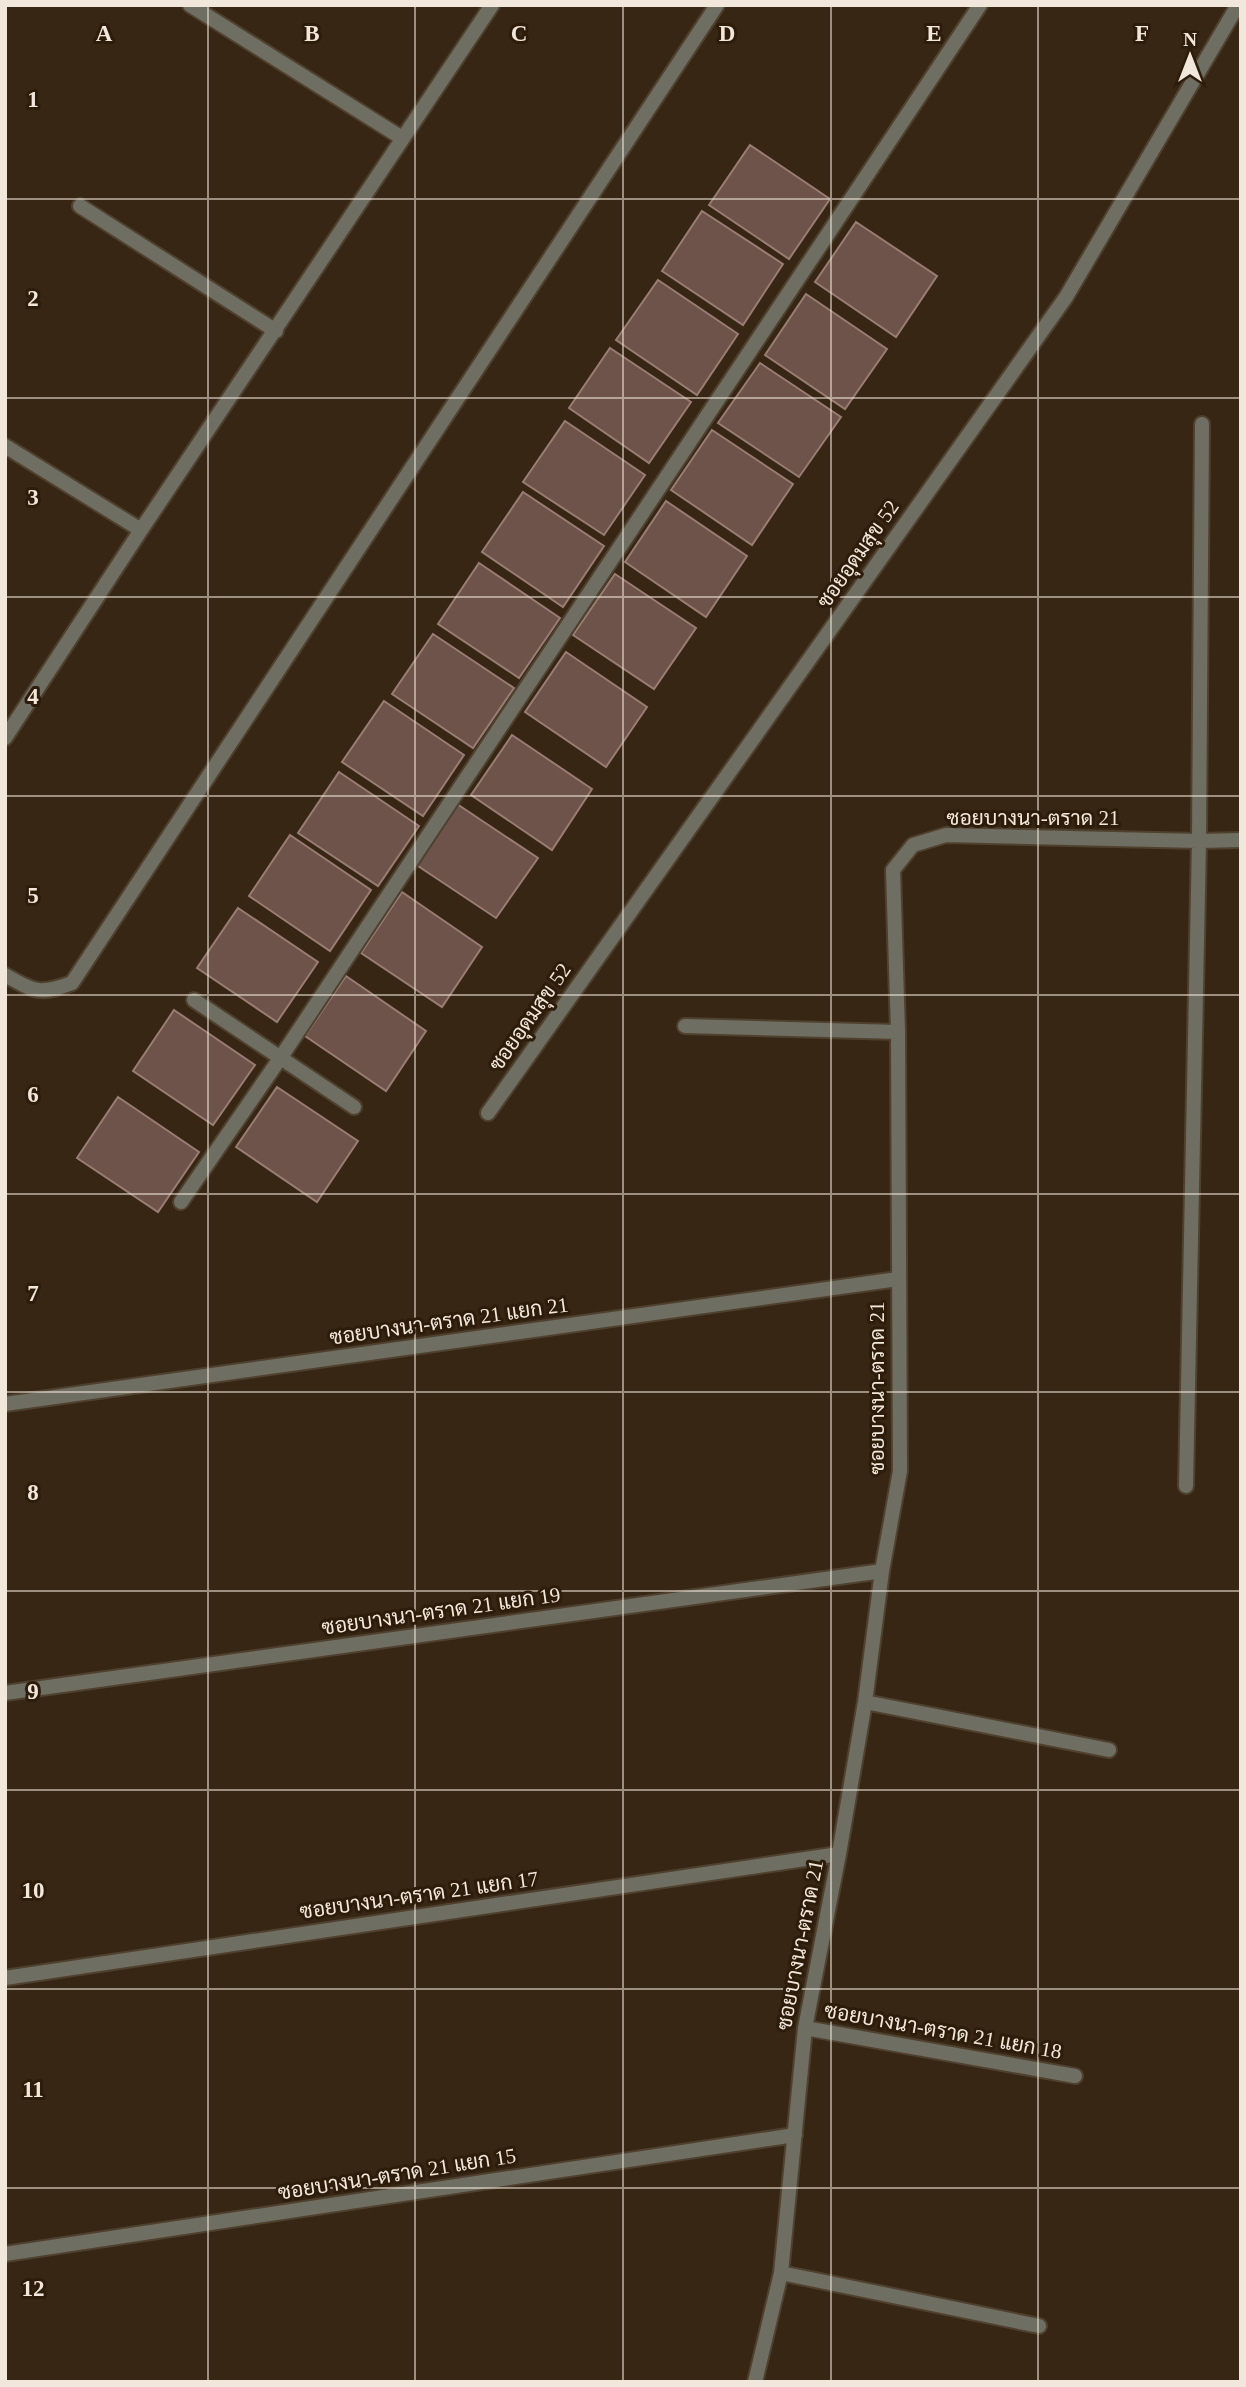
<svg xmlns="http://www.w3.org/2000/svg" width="1246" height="2387" viewBox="0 0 1246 2387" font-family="'Times New Roman',Sarabun,serif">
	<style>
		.building { fill: #6e534b; stroke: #997c73; stroke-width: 2 }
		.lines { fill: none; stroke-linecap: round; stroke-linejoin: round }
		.minor-casing { stroke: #50412f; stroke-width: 18 }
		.minor { stroke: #6f6e62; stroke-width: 14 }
		.grid { fill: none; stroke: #f2e7db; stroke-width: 2; stroke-opacity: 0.55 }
		.labels { text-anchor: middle; stroke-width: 6; stroke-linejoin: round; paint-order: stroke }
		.street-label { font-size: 21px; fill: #f2e7db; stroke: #2c1c09 }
		.grid-label { font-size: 23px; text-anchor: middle; font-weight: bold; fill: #f2e7db; stroke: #2c1c09; stroke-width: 6; stroke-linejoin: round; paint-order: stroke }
	</style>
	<rect width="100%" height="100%" fill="#362613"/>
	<path class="building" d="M750 145 830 199 789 259 709 205Z
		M702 211 783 264 743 325 662 271Z
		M856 222 937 276 896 337 815 282Z
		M658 280 738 334 697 395 616 340Z
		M806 294 887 349 845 409 765 355Z
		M610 348 691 402 649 463 569 408Z
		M760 363 841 417 799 477 718 423Z
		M565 421 645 475 604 535 523 482Z
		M712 430 793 484 752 545 671 490Z
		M523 492 604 546 563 607 482 552Z
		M666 501 747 556 706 617 625 562Z
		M479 563 560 618 519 678 438 624Z
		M615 574 696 628 654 689 573 635Z
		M433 634 514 688 473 748 392 694Z
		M566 652 647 707 606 767 525 712Z
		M384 701 464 755 423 816 342 762Z
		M512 735 592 789 552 850 471 795Z
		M339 772 419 826 378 886 298 833Z
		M457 804 538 858 496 918 415 864Z
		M290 835 371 890 330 951 249 896Z
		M402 892 482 947 442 1007 361 953Z
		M238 908 318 962 277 1022 197 968Z
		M346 976 426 1031 386 1091 305 1036Z
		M174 1010 255 1065 213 1125 133 1071Z
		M277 1087 358 1141 317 1202 236 1147Z
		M118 1097 199 1152 158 1212 77 1158Z"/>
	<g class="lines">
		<g class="minor-casing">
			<path id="minor" d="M190 5 402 138
				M80 206 276 331
				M5 446 141 530
				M5 738 141 530 492 5
				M5 975C35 992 40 995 72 983L717 5
				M194 1000 354 1107
				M685 1026 898 1032
				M488 1113 1066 297 1238 5
				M181 1202 281 1057 980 5
				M5 1404 898 1279
				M1186 1486 1199 841 1202 424
				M5 1693 882 1571
				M865 1702 1109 1750
				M5 1978 839 1854
				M805 2028 1075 2076
				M5 2254 795 2135
				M781 2273 1039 2326
				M755 2382 781 2273 805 2028 839 1854 865 1702 882 1571 900 1471 898 1032 893 870 913 845 946 835 1199 841 1241 840"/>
		</g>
		<use href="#minor" class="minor"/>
	</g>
	<path class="grid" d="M208 5V2382M415 5V2382M623 5V2382M831 5V2382M1038 5V2382M5 199H1241M5 398H1241M5 597H1241M5 796H1241M5 995H1241M5 1194H1241M5 1392H1241M5 1591H1241M5 1790H1241M5 1989H1241M5 2188H1241"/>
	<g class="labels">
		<g class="street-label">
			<text transform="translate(858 554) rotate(-55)" y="7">ซอยอุดมสุข 52</text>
			<text x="1033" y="825">ซอยบางนา-ตราด 21</text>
			<text transform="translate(530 1017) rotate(-55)" y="7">ซอยอุดมสุข 52</text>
			<text transform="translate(449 1321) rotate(-8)" y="7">ซอยบางนา-ตราด 21 แยก 21</text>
			<text transform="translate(877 1388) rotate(-90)" y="7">ซอยบางนา-ตราด 21</text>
			<text transform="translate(441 1611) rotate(-8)" y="7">ซอยบางนา-ตราด 21 แยก 19</text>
			<text transform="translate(419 1895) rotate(-8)" y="7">ซอยบางนา-ตราด 21 แยก 17</text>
			<text transform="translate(800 1945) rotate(-79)" y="7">ซอยบางนา-ตราด 21</text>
			<text transform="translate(943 2031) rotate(10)" y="7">ซอยบางนา-ตราด 21 แยก 18</text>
			<text transform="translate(397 2174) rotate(-9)" y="7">ซอยบางนา-ตราด 21 แยก 15</text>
		</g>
	</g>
	<g class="grid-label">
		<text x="104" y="41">A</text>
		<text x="312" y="41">B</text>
		<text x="519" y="41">C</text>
		<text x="727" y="41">D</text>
		<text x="934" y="41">E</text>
		<text x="1142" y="41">F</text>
		<text x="33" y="107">1</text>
		<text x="33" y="306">2</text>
		<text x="33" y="505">3</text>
		<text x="33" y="704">4</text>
		<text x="33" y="903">5</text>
		<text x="33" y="1102">6</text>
		<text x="33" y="1301">7</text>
		<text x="33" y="1500">8</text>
		<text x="33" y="1699">9</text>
		<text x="33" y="1898">10</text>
		<text x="33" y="2097">11</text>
		<text x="33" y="2296">12</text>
	</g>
	<rect width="1246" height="2387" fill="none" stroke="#f2e7db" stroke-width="14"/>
	<g transform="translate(1190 56)" stroke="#2c1c09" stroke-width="5" paint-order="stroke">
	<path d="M0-5L12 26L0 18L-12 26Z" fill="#f2e7db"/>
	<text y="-10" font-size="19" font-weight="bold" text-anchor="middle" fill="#f2e7db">N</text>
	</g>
</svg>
